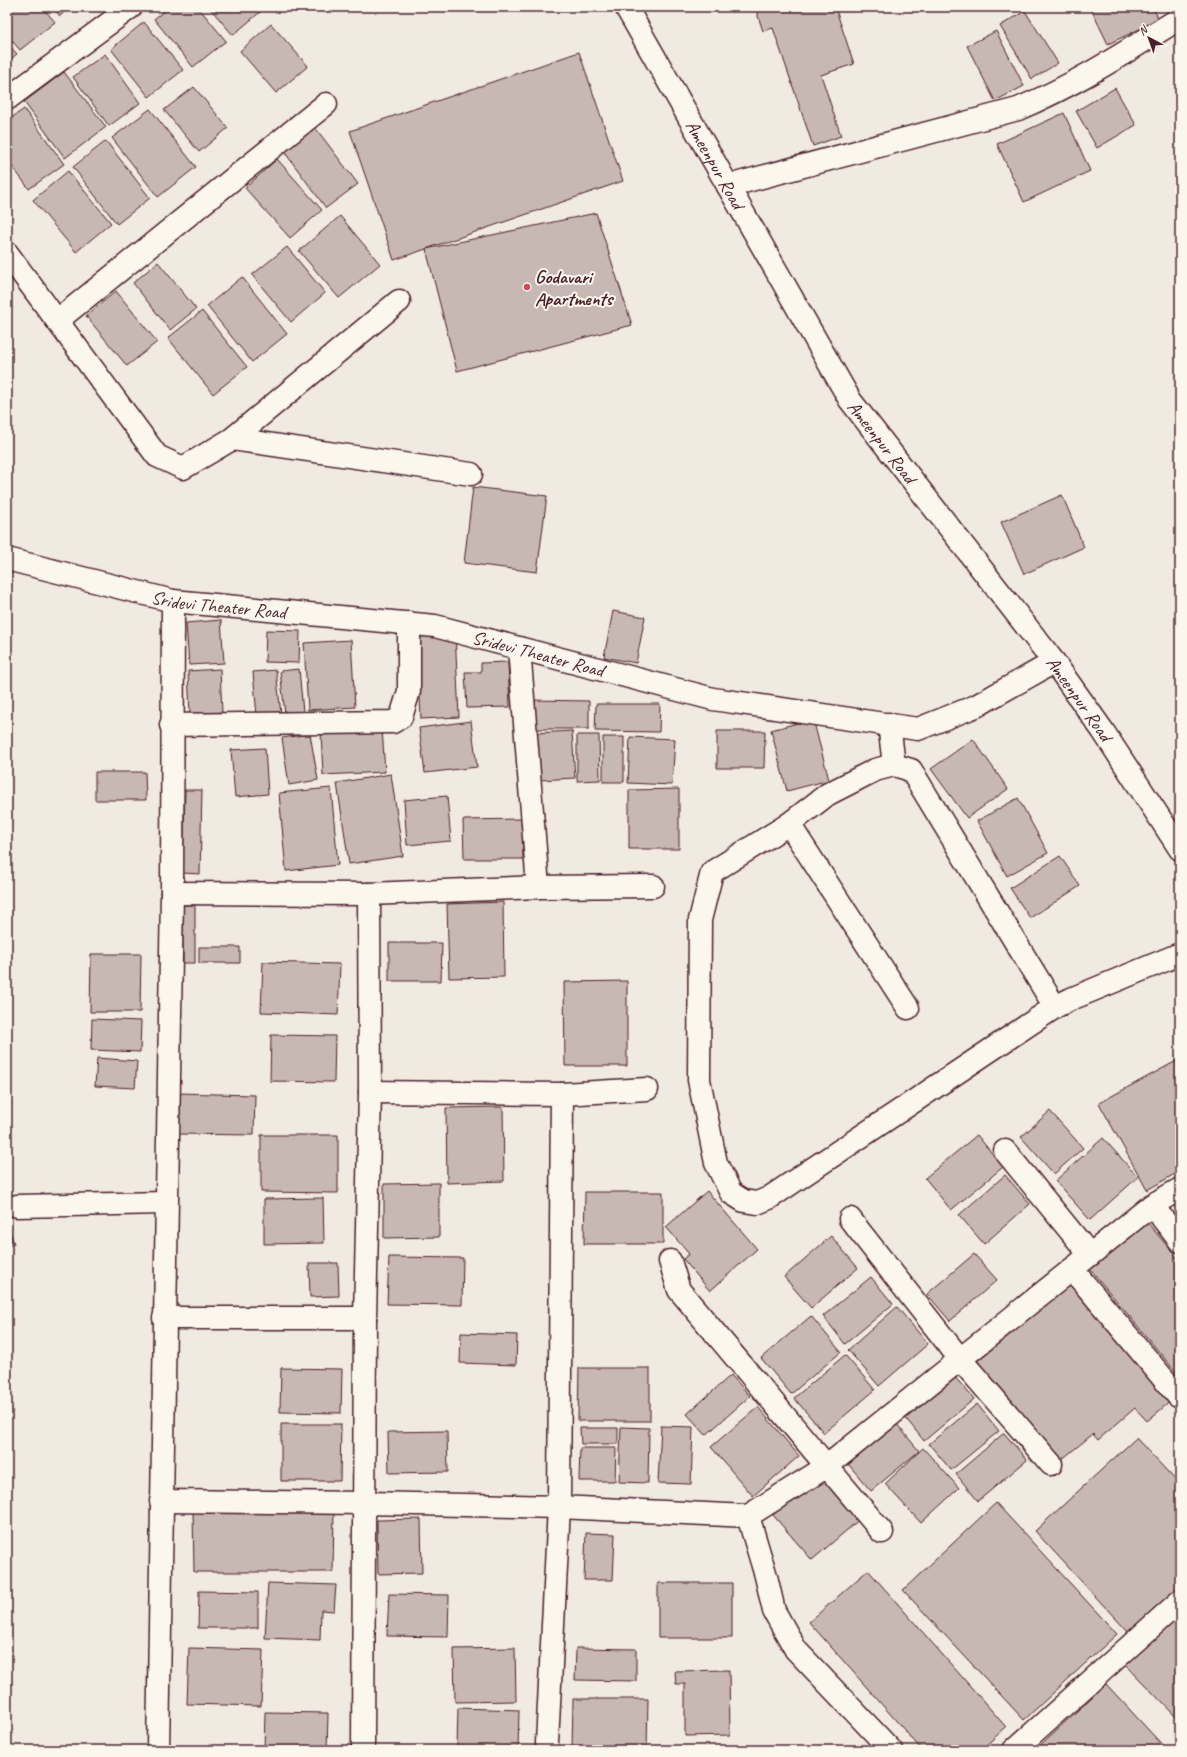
<svg xmlns="http://www.w3.org/2000/svg" width="1187" height="1757" viewBox="0 0 1187 1757" font-family="Caveat,sans-serif">
	<style>
		.building { fill: #c8b8b3; stroke: #4a1f2b }
		.lines { fill: none; stroke-linecap: round; stroke-linejoin: round }
		.minor-casing { stroke: #4a1f2b; stroke-width: 25 }
		.minor { stroke: #fbf7ec; stroke-width: 22 }
		.poi-dot { fill: #d1495b; stroke: #fbf7ec; stroke-width: 1.5 }
		.labels { text-anchor: middle; stroke-width: 4; stroke-linejoin: round; paint-order: stroke }
		.street-label { font-size: 19px; fill: #4a1f2b; stroke: #fbf7ec }
		.poi-label { font-size: 19px; font-weight: bold; fill: #4a1f2b; stroke: #fbf7ec; text-anchor: start }
	</style>
	<rect width="100%" height="100%" fill="#f0eae0"/>
	<filter id="ink" filterUnits="userSpaceOnUse"><feTurbulence type="fractalNoise" baseFrequency=".025" numOctaves="2"/><feDisplacementMap in="SourceGraphic" scale="8" xChannelSelector="R" yChannelSelector="G"/><feConvolveMatrix kernelMatrix="1 2 1 2 8 2 1 2 1" color-interpolation-filters="sRGB"/></filter>
	<g filter="url(#ink)">
		<path class="building" d="M7 7H42L55 22 20 50 7 35Z
			M52 7H70L60 16Z
			M169 7H198L226 41 193 67 154 19Z
			M209 7H266L233 35Z
			M755 7H835L854 64 821 75 841 136 813 146 773 28 763 31Z
			M1090 7H1153L1159 20 1108 44Z
			M1025 11 1058 63 1032 79 1000 26Z
			M144 22 183 70 149 97 111 49Z
			M271 24 308 66 276 93 240 51Z
			M996 31 1024 86 995 101 967 46Z
			M7 43 17 54 7 62Z
			M579 52 623 181 394 260 350 131Z
			M105 54 140 103 109 126 73 77Z
			M64 72 106 127 65 158 24 102Z
			M194 87 228 128 199 152 164 110Z
			M1115 88 1136 125 1097 148 1076 111Z
			M24 109 64 164 29 189 7 159V121Z
			M150 109 196 167 158 197 112 138Z
			M1064 113 1090 171 1024 202 997 144Z
			M314 126 358 184 326 208 283 150Z
			M106 141 150 198 117 224 73 167Z
			M277 159 322 210 290 238 245 188Z
			M68 171 111 223 76 252 33 200Z
			M596 213 632 325 457 371 426 249Z
			M340 216 380 264 339 298 299 251Z
			M287 247 325 293 291 322 252 275Z
			M158 262 196 309 170 330 133 283Z
			M242 277 287 334 252 362 207 306Z
			M116 291 157 342 127 366 86 316Z
			M202 311 247 367 213 394 168 338Z
			M473 487 547 496 537 572 464 563Z
			M1062 495 1084 547 1024 574 1001 522Z
			M613 611 645 617 636 663 604 657Z
			M221 620 224 663 189 665 186 623Z
			M266 630 300 631 299 663 265 662Z
			M455 632 459 717 421 719 417 634Z
			M351 640 355 707 308 710 304 643Z
			M508 662 510 707 467 708 465 672H481V663Z
			M220 669 222 712 190 715 188 671Z
			M299 669 303 712 285 714 280 671Z
			M276 670 281 714 257 716 253 672Z
			M531 700 589 701V729H530Z
			M596 704H660L659 732 595 731Z
			M813 719 829 780 787 791 771 730Z
			M471 721 477 767 425 773 419 728Z
			M382 728 385 772 323 775 321 732Z
			M572 731 575 778 539 780 536 733Z
			M717 731H765L764 768H717Z
			M310 734 318 780 289 785 282 738Z
			M577 735H599L600 780 577 781Z
			M603 737H624V782H603Z
			M630 737 675 739 672 785 628 783Z
			M973 739 1008 789 967 818 931 769Z
			M265 748 268 794 235 797 231 750Z
			M95 772H145L146 800H95Z
			M391 774 403 856 349 864 337 783Z
			M331 788 338 865 286 871 279 793Z
			M679 789V849H629V790Z
			M185 790H202L200 874 183 873Z
			M447 796 451 841 407 845 404 800Z
			M1018 798 1048 853 1007 876 977 821Z
			M523 819V859H464L463 820Z
			M1060 856 1080 886 1030 918 1010 888Z
			M503 902 504 977 449 978 447 904Z
			M183 905H195V963H183Z
			M389 943H442L441 981H389Z
			M199 947H240V963H199Z
			M91 954H141L140 1012H90Z
			M263 962 340 964 338 1015 261 1012Z
			M627 981V1066H565L564 982Z
			M92 1019 141 1021 140 1052 91 1050Z
			M271 1035 335 1036 334 1082 270 1081Z
			M97 1058 137 1061 135 1088 95 1086Z
			M1180 1059V1171L1147 1190 1099 1103Z
			M176 1093 255 1095 254 1135 175 1134Z
			M503 1107 504 1181 447 1183 446 1108Z
			M1050 1111 1083 1148 1054 1174 1021 1137Z
			M261 1135H338V1193L261 1192Z
			M977 1135 1003 1167 951 1210 925 1178Z
			M1103 1138 1138 1177 1090 1220 1055 1181Z
			M1005 1175 1030 1204 984 1244 959 1215Z
			M439 1183V1237L384 1238V1184Z
			M707 1191 757 1249 710 1291 683 1259 689 1254 666 1227Z
			M585 1192H663V1244H584Z
			M323 1198 324 1243 264 1244V1199Z
			M1146 1221 1180 1261V1377L1090 1269Z
			M7 1223 14 1244 7 1246Z
			M831 1236 858 1268 811 1308 784 1277Z
			M974 1254 997 1280 950 1321 927 1294Z
			M389 1257 463 1258 462 1305 387 1304Z
			M309 1263H338L339 1296 310 1297Z
			M871 1277 893 1304 845 1344 823 1316Z
			M1070 1281 1171 1401 1147 1421 1135 1408 1098 1440 1093 1434 1061 1460 976 1360Z
			M897 1307 928 1344 879 1386 848 1350Z
			M811 1316 841 1352 791 1394 761 1358Z
			M461 1333 517 1335 516 1365 460 1363Z
			M845 1355 875 1390 824 1433 794 1398Z
			M281 1368 342 1369 341 1413 280 1412Z
			M579 1368H650V1421H578Z
			M731 1375 750 1396 706 1435 687 1414Z
			M953 1375 974 1399 924 1441 904 1416Z
			M977 1404 999 1431 951 1470 929 1444Z
			M758 1407 799 1456 753 1496 711 1447Z
			M891 1417 919 1451 871 1491 843 1458Z
			M281 1424H341L340 1481H281Z
			M661 1426 693 1427 691 1484 658 1483Z
			M621 1427 649 1428 648 1483 619 1482Z
			M580 1428H618V1444H581Z
			M447 1431 448 1472 389 1473 388 1432Z
			M1004 1433 1027 1460 978 1501 956 1474Z
			M1136 1438 1180 1485V1586L1129 1633 1035 1531Z
			M580 1448H616L615 1481H579Z
			M923 1448 959 1488 921 1523 885 1484Z
			M821 1472 861 1518 812 1560 773 1515Z
			M996 1503 1117 1634 1024 1720 903 1590Z
			M334 1511 333 1572H194L193 1512Z
			M421 1519 422 1573 378 1574 377 1520Z
			M586 1533 615 1534 613 1580H584Z
			M868 1570 1006 1727 981 1750H922L809 1622Z
			M268 1583 336 1585 334 1611 321 1610 320 1640 265 1638Z
			M658 1583H732V1638H658Z
			M199 1591 258 1592V1628H198Z
			M389 1594 449 1595 448 1637 387 1636Z
			M1180 1613V1721L1126 1665Z
			M189 1648 263 1650 261 1706 187 1704Z
			M515 1648 516 1701 455 1702 454 1649Z
			M576 1648 636 1649V1681L575 1680Z
			M729 1670 730 1735 685 1736V1684H676L675 1671Z
			M1106 1684 1167 1750H1035Z
			M573 1699H648L647 1750H572Z
			M458 1708 519 1710 518 1750 457 1748Z
			M265 1712 328 1713 327 1750H264Z"/>
		<g class="lines">
			<g class="minor-casing">
				<g id="minor">
					<path id="s1" d="M626 7 850 400 1054 662 1103 731 1180 849"/>
					<path d="M7 99 131 7"/>
					<path d="M728 186 1018 109C1077 84 1126 52 1180 18"/>
					<path d="M7 253 157 456 183 468 232 439 399 301"/>
					<path d="M58 320 326 104"/>
					<path d="M232 439 471 474"/>
					<path id="s2" d="M7 559 173 601 435 626 713 699 918 729 976 706 1054 662"/>
					<path d="M519 648 538 887"/>
					<path d="M889 724 894 765"/>
					<path d="M171 725 393 722 401 717 409 691V623"/>
					<path d="M789 824 908 1008"/>
					<path d="M172 893 369 894 538 887 653 886"/>
					<path d="M1055 1007 911 770 894 765 875 770 828 794 789 824 712 872 700 920 699 1080 716 1163 731 1193 744 1201 757 1203 769 1198 1055 1007 1071 999 1180 954"/>
					<path d="M370 1092 562 1094 559 1507 547 1743"/>
					<path d="M562 1094 647 1089"/>
					<path d="M1005 1151 1090 1255"/>
					<path d="M1152 1205 1180 1241"/>
					<path d="M17 1206 166 1203"/>
					<path d="M850 1219 960 1359 1051 1464"/>
					<path d="M670 1261 679 1290 882 1532"/>
					<path d="M1072 1269 1178 1396"/>
					<path d="M164 1318H365"/>
					<path d="M161 1501 364 1503 559 1507 748 1516 826 1467 1152 1205 1180 1189"/>
					<path d="M748 1516 766 1576 774 1611 796 1650 891 1750"/>
					<path d="M158 1750 172 893 173 601"/>
					<path d="M363 1750 365 1318 370 1092 369 894"/>
					<path d="M1014 1750 1180 1601"/>
				</g>
			</g>
			<use href="#minor" class="minor"/>
		</g>
	</g>
	<circle class="poi-dot" cx="527" cy="287" r="4"/>
	<g class="labels">
		<g class="street-label">
			<text dy="7" stroke="none"><textPath href="#s1" startOffset="181">Ameenpur Road</textPath></text>
			<text dy="7" stroke="none"><textPath href="#s1" startOffset="505">Ameenpur Road</textPath></text>
			<text dy="7" stroke="none"><textPath href="#s2" startOffset="217">Sridevi Theater Road</textPath></text>
			<text dy="7" stroke="none"><textPath href="#s2" startOffset="541">Sridevi Theater Road</textPath></text>
			<text dy="7" stroke="none"><textPath href="#s1" startOffset="829">Ameenpur Road</textPath></text>
		</g>
		<g class="poi-label">
			<text x="535" y="283">Godavari<tspan x="535" dy="22">Apartments</tspan></text>
		</g>
	</g>
	<rect width="1187" height="1757" fill="none" stroke="#fbf7ec" stroke-width="24"/>
	<rect x="12" y="12" width="1163" height="1733" fill="none" stroke="#4a1f2b" stroke-width="1.5" filter="url(#ink)"/>
	<g transform="translate(1149 38) rotate(319)" stroke="#fbf7ec" stroke-width="3" paint-order="stroke">
	<path d="M0-3L7 15L0 10L-7 15Z" fill="#4a1f2b"/>
	<text y="-6" font-size="11" font-weight="bold" text-anchor="middle" fill="#4a1f2b">N</text>
	</g>
</svg>
